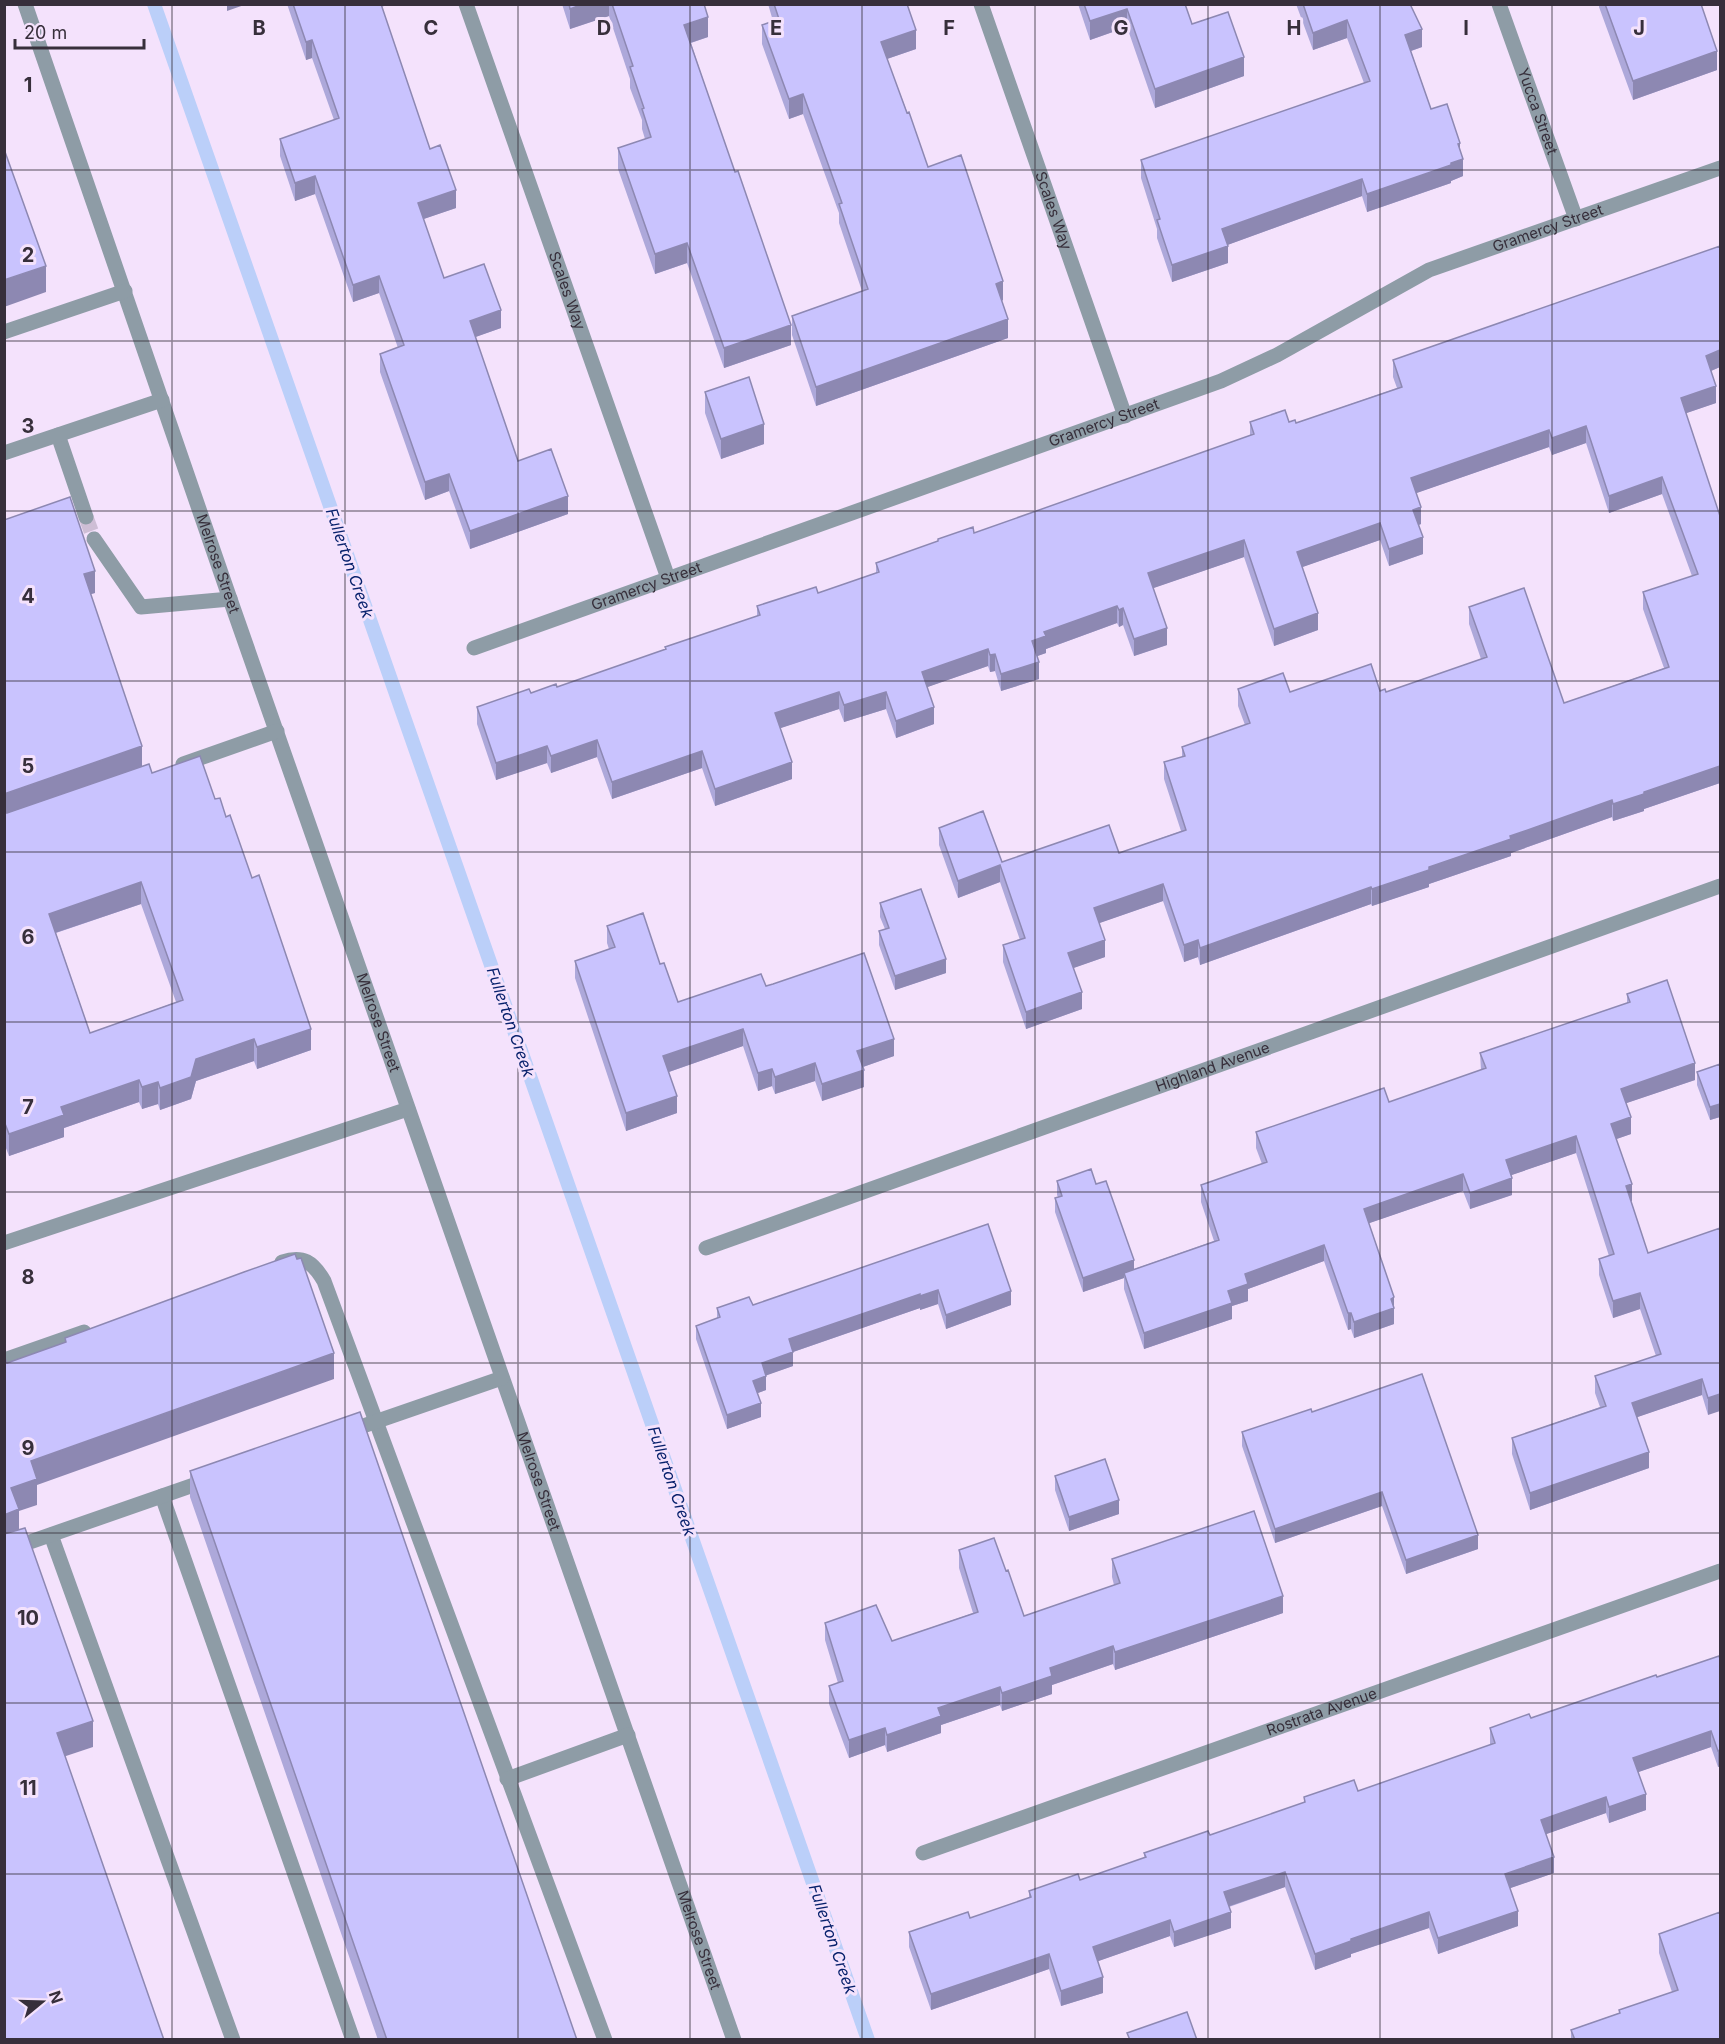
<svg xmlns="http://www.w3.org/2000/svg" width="1725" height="2044" viewBox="0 0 1725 2044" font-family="Inter,sans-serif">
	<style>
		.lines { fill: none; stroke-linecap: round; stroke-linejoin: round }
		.stream { stroke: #bbcff9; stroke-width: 14 }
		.minor-tunnel { stroke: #cebed5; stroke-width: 15; stroke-dasharray: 15 8; stroke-linecap: butt }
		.minor { stroke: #8e9ca6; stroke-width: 15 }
		.wall { fill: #ada8da; fill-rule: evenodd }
		.shaded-wall { fill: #8d88b2 }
		.building { fill: #c9c3fe; stroke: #8d88b2; stroke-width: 1.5; fill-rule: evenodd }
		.grid { fill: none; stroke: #372f3b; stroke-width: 1.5; stroke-opacity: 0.55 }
		.labels { text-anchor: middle; stroke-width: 6; stroke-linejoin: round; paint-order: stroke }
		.street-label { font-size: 15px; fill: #372f3b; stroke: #f4e2fc }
		.water-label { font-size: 16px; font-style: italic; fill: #07216c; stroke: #f4e2fc }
		.grid-label { font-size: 20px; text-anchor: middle; font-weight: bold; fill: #372f3b; stroke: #f4e2fc; stroke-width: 6; stroke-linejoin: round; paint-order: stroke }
	</style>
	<rect width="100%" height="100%" fill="#f4e2fc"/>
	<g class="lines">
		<path class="stream" d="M154 4 868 2040"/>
		<path class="minor-tunnel" d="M86 517 94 539"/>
		<g class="minor">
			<path id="s1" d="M25 4 230 599 734 2040"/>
			<path id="s2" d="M466 4 668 578"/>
			<path id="s3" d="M981 4 1125 416"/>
			<path id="s4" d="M1499 4 1576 219"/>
			<path d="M4 332 125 291"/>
			<path d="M58 435 86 517"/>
			<path d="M4 453 162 400"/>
			<path d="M94 539 141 607 230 599"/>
			<path id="s5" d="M474 648 1221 381 1277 355 1429 270 1720 168"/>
			<path d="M183 764 277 731"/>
			<path d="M4 1243 408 1109"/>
			<path id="s6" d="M706 1248 1720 886"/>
			<path d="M282 1262C303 1255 313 1262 324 1281L605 2040"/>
			<path d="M4 1360 84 1332"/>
			<path d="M366 1425 502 1378"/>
			<path d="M162 1496 353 2040"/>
			<path d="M51 1535 233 2040"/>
			<path d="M4 1551 208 1480"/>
			<path d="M507 1779 628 1735"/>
			<path id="s7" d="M923 1853 1720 1571"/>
		</g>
	</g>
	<path class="wall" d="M287 4H384V6L382 7 430 149 456 208 423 219 444 278 501 328 475 337 518 461 568 514 470 549 449 491 425 500 380 372V354L398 348 379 293 353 302 315 194 295 201 280 156V139L334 120 312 58 306 60Z
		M562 4H704L708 37 691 43 791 345 724 368 687 263 655 274 618 169V148L645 139 642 129V120L630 88V79L609 16 570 29Z
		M768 4H907L916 49 887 59 928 167 1003 300 1002 301 1008 338 816 406 792 335V316L862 291 839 223V213L803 114 789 119 762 44V25L773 21Z
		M1078 4H1185L1192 24 1244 76 1155 108 1127 27 1090 40Z
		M1296 4H1410L1422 47 1411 51 1431 109 1460 149 1463 176 1451 181V183L1367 212 1362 196 1227 245 1228 263 1172 282 1157 238V229L1141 178V160L1364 83 1347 38 1313 50Z
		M1599 4H1701L1717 70 1633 100 1599 7Z
		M1720 246V367L1711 371 1716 403 1686 413 1720 516V783L1644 809V811L1613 821 1612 817 1539 843 1511 853V856L1429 884V887L1372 906 1371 904 1200 965 1198 957 1184 962 1163 901 1099 923 1105 957 1073 968 1082 1009 1026 1029 1003 962V945L1020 940 1000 882 958 898 939 845V828L1002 862 1119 853 1181 831 1164 779V762L1182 757V747L1245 725 1238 706V689L1290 692 1380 691 1386 692 1481 659 1469 624V607L1564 703 1664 668 1643 609V592L1692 576 1662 494 1609 513 1586 443 1552 455 1549 447 1416 493 1421 524 1419 525 1423 554 1389 566 1380 540 1302 567 1318 630 1274 646 1244 557 1153 588 1167 645 1134 656 1123 625 1119 627 1117 623 1046 649V653L1037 656 1039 679 1001 691 995 671 990 672 988 666 927 687 934 724 896 738 886 709 844 722 839 709 780 728 792 779 715 806 702 768 612 799 597 757 551 773 547 763 496 780 477 724V707L557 687 665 650V647L757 616V606L818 593 876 573V563L938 542V539L974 533 1250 436V422L1296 423 1397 388 1393 377V360Z
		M705 392 764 444 721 459 705 413Z
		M4 520 95 593 90 594 142 766 152 773 215 799 311 1050 257 1069 254 1061 196 1081 191 1099 160 1110 158 1104 142 1109 139 1102 64 1128V1137L9 1156 4 1143ZM141 904 176 1002 90 1033 56 933Z
		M880 903 946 973 895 990 879 945V931L885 929 880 917Z
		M607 926 660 964 678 1002 766 986 894 1056 863 1067 864 1087 822 1101 815 1081 775 1094 772 1086 758 1091 743 1046 669 1072 677 1113 626 1131 575 978V961L609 949 607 943Z
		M1627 994 1695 1080 1626 1103 1631 1134 1616 1139 1632 1201H1631L1648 1253 1720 1228 1708 1415 1702 1395 1637 1417 1649 1468 1530 1510 1512 1454V1438L1600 1407 1595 1393V1376L1656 1356 1640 1309 1613 1318 1599 1275V1259L1609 1256 1576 1153 1511 1175 1512 1195 1470 1209 1463 1191 1369 1223 1394 1297V1324L1354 1338 1351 1329 1348 1330 1324 1261 1248 1289V1301L1232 1306V1319L1144 1349 1124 1289V1278L1083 1292 1055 1212V1198L1058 1197 1057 1195V1181L1096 1184 1134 1269 1214 1241 1201 1202V1185L1262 1164 1256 1148V1132L1389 1102 1481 1070 1480 1053 1627 1003Z
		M1720 1064V1117L1710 1120 1697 1085V1072Z
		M988 1224 1011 1305 946 1329 938 1304 920 1310V1308L793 1352V1366L766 1375V1390L757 1393 761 1417 727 1429 696 1339V1326L717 1319V1308L753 1305Z
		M1312 1412 1478 1549 1406 1574 1382 1506 1275 1543 1242 1446V1432Z
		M190 1471 577 2040H378L190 1497Z
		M1055 1476 1119 1514 1069 1531 1055 1490Z
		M959 1550 1006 1571 1024 1616 1114 1585 1112 1577V1559L1283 1613 1115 1670 1113 1664 1052 1685V1694L1002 1711 1000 1705 941 1725V1733L887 1752 885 1745 849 1758 829 1704V1686L838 1683 825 1640V1623L892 1641 973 1613 959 1568Z
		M1720 1659V1766L1718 1767 1711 1747 1638 1772 1646 1810 1609 1823 1606 1813 1546 1834 1554 1873 1510 1888 1518 1926 1438 1954 1429 1928 1351 1954V1957L1315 1970 1285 1887 1229 1907 1231 1928 1174 1947 1170 1936 1098 1961 1103 1993 1061 2006 1049 1969 931 2010 909 1947V1932L970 1918 1029 1898V1891L1080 1880 1144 1858V1853L1210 1835 1304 1803V1797L1358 1791 1490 1745V1728L1531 1718 1657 1677Z
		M1659 1934 1720 2040H1571V2030L1619 2013V2010L1672 1992 1659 1953Z"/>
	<path class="shaded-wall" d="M227 4H247L227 11Z
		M583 4H609V16L570 29V9Z
		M1127 9V27L1090 40V21Z
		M708 17V37L684 45V25Z
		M1347 20V38L1313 50V33Z
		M1422 29V47L1405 53V35Z
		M916 30V49L881 61V42Z
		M312 40V58L306 60V42Z
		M1717 51V70L1633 100V81Z
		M1244 57V76L1155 108V89Z
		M803 94V114L789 119V99Z
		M1460 143V160L1463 159V176L1451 181V183L1367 212V194L1451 163 1458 144Z
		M315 176V194L295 201V183Z
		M1362 179V196L1222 247V229Z
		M456 190V208L418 221V203Z
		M687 243V263L655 274V254Z
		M1228 246V263L1172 282V265Z
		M46 266V292L4 307V280Z
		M379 276V293L353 302V285Z
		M1003 281V300L996 303V284Z
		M501 310V328L470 339V321Z
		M1008 319V338L816 406V387Z
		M791 325V345L724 368V348Z
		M1720 350V367L1706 373V356Z
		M1716 386V403L1681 415V398Z
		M764 424V444L721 459V439Z
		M1586 426V443L1552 455V438Z
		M1549 430V447L1411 495V478Z
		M449 474V491L425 500V482Z
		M1662 477V494L1609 513V496Z
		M568 496V514L470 549V531Z
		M1421 507V524L1413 527V510Z
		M1380 523V540L1297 569V552Z
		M1423 537V554L1389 566V549Z
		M1244 540V557L1148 590V573Z
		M95 571V593L84 596V574Z
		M1117 606V623L1046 649V653L1032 658V641L1044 632Z
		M1123 608V625L1119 627V610Z
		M1318 613V630L1274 646V629Z
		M1167 628V645L1134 656V639Z
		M988 649V666L922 689V672Z
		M995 654V671L990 672V655Z
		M1039 662V679L1001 691V674Z
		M839 692V709L775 730V713Z
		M886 692V709L844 722V705Z
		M934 707V724L896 738V721Z
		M597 740V757L551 773V756Z
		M142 746V768L4 816V794Z
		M547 746V763L496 780V763Z
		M702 751V768L612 799V782Z
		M792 762V779L715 806V789Z
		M1720 766V783L1644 809V811L1613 821V804L1644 792Z
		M1612 800V817L1511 853V856L1429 884V887L1372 906V889L1510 836Z
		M1000 865V882L958 898V881Z
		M141 882V904L49 935V914Z
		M1163 884V901L1094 925V908Z
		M1371 887V904L1200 965V948Z
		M1105 940V957L1068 970V953Z
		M1198 940V957L1184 962V945Z
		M946 959V973L895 990V976Z
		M1082 992V1009L1026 1029V1012Z
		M311 1029V1050L257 1069V1047Z
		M743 1029V1046L663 1074V1056Z
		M254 1039V1061L196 1081 191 1099 160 1110V1088L196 1059Z
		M894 1039V1056L857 1069V1051Z
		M815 1063V1081L775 1094V1077Z
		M1695 1063V1080L1621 1105V1089Z
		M772 1069V1086L758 1091V1073Z
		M864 1070V1087L822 1101V1084Z
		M139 1080V1102L64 1128V1137L9 1156V1134L61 1107Z
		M158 1082V1104L142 1109V1087Z
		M677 1096V1113L626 1131V1113Z
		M1720 1104V1117L1710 1120V1107Z
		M1631 1117V1134L1611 1141V1124Z
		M1576 1136V1153L1506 1177V1160Z
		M1463 1174V1191L1364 1225V1209Z
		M1512 1178V1195L1470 1209V1193Z
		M1632 1184V1201L1626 1203V1186Z
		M1324 1245V1261L1248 1289V1301L1232 1306V1319L1144 1349V1333L1228 1291 1245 1274Z
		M1134 1260V1274L1124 1273V1278L1083 1292V1278Z
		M938 1290V1304L920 1310V1296Z
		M1011 1291V1305L946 1329V1315Z
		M1640 1293V1309L1613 1318V1301Z
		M920 1294V1308L793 1352V1366L762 1377V1363L789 1339Z
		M1394 1297V1324L1354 1338V1322Z
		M1348 1313H1351V1329L1348 1330Z
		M334 1353V1379L37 1485V1505L19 1511V1535L4 1541V1515L11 1488 31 1461Z
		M766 1376V1390L753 1395V1381Z
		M1702 1379V1395L1632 1419V1403Z
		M1720 1394V1411L1708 1415V1398Z
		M761 1403V1417L727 1429V1415Z
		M1649 1452V1468L1530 1510V1493Z
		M1382 1492V1506L1275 1543V1529Z
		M1119 1500V1514L1069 1531V1517Z
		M1478 1535V1549L1406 1574V1560Z
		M1283 1596V1613L1115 1670V1652Z
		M1113 1646V1664L1052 1685V1694L1002 1711V1693L1050 1668Z
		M1000 1687V1705L941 1725V1733L887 1752V1735L938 1708Z
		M93 1721V1747L57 1759V1733Z
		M885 1728V1745L849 1758V1740Z
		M1711 1731V1747L1633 1774V1758Z
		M1720 1750V1766L1718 1767V1751Z
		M1646 1794V1810L1609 1823V1807Z
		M1606 1797V1813L1541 1836V1820Z
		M1554 1857V1873L1505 1890V1874Z
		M1285 1872V1887L1224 1908V1892Z
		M1518 1911V1926L1438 1954V1938Z
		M1231 1912V1928L1174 1947V1932Z
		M1429 1912V1928L1351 1954V1957L1315 1970V1954L1351 1939Z
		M1170 1920V1936L1093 1963V1947Z
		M1049 1954V1969L931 2010V1994Z
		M1103 1977V1993L1061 2006V1991Z"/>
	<path class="building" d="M293 4H381L430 149 440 145 456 190 418 203 444 278 484 264 501 310 470 321 518 461 551 449 568 496 470 531 449 474 425 482 380 354 404 345 379 276 353 285 315 176 295 183 280 139 339 118 312 40 306 42Z
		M569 4H583L570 9Z
		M612 4H704L708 17 684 25 735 172 738 171 791 325 724 348 687 243 655 254 618 148 651 137 642 109 644 108 630 67 633 66Z
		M774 4H907L916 30 881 42 907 113 909 112 928 167 961 155 1003 281 996 284 1008 319 816 387 792 316 868 289 839 204 842 203 803 94 789 99 762 25 779 19Z
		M1084 4H1185L1192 24 1228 12 1244 57 1155 89 1127 9 1090 21Z
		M1303 4H1410L1422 29 1405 35 1431 109 1447 104 1460 143 1458 144 1463 159 1451 163V165L1367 194 1362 179 1222 229 1228 246 1172 265 1157 220 1160 219 1141 160 1370 81 1347 20 1313 33Z
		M1605 4H1701L1717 51 1633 81Z
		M4 149 46 266 4 280Z
		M1720 246V350L1706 356 1716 386 1681 398 1720 516V766L1644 792V794L1613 804 1612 800 1539 826 1510 836 1511 839 1429 867V870L1372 889 1371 887 1200 948 1198 940 1184 945 1163 884 1094 908 1105 940 1068 953 1082 992 1026 1012 1003 945 1025 938 1000 865 958 881 939 828 983 811 1002 862 1109 825 1119 853 1186 830 1164 762 1185 756 1182 747 1250 723 1238 689 1283 673 1290 692 1371 664 1380 691 1385 689 1386 692 1487 657 1469 607 1524 588 1564 703 1669 667 1643 592 1698 574 1662 477 1609 496 1586 426 1552 438 1549 430 1411 478 1421 507 1413 510 1423 537 1389 549 1380 523 1297 552 1318 613 1274 629 1244 540 1148 573 1167 628 1134 639 1123 608 1119 610 1117 606 1044 632 1046 636 1032 641 1039 662 1001 674 995 654 990 655 988 649 922 672 934 707 896 721 886 692 844 705 839 692 775 713 792 762 715 789 702 751 612 782 597 740 551 756 547 746 496 763 477 707 529 689 531 693 556 684 557 687 666 649 665 647 760 615 757 606 816 587 818 593 879 572 876 563 938 541V539L973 527 974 533 1254 434 1250 422 1285 410 1289 422 1295 420 1296 423 1402 387 1393 360Z
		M749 377 764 424 721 439 705 392Z
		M70 497 95 571 84 574 142 746 4 794V520Z
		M200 756 215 799 220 798 226 817 230 815 252 878 259 875 311 1029 257 1047 254 1039 196 1059 191 1077 160 1088 158 1082 142 1087 139 1080 61 1107 64 1115 9 1134 4 1121V813H7L149 764 152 773ZM141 882 183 1000 90 1033 49 914Z
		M921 889 946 959 895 976 879 931 889 928 880 903Z
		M643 913 660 964 664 963 678 1002 761 974 766 986 773 984 864 953 894 1039 857 1051 864 1070 822 1084 815 1063 775 1077 772 1069 758 1073 743 1029 663 1056 677 1096 626 1113 575 961 615 947 607 926Z
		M1667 980 1695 1063 1621 1089 1631 1117 1611 1124 1632 1184 1626 1186 1648 1253 1720 1228V1394L1708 1398 1702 1379 1632 1403 1649 1452 1530 1493 1512 1438 1606 1406 1595 1376 1661 1354 1640 1293 1613 1301 1599 1259 1614 1254 1576 1136 1506 1160 1512 1178 1470 1193 1463 1174 1364 1209 1394 1297 1391 1299 1394 1308 1354 1322 1351 1313H1348L1324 1245 1245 1274 1248 1284 1228 1291 1232 1303 1144 1333 1124 1273 1219 1240 1201 1185 1267 1162 1256 1132 1384 1088 1389 1102 1486 1068 1480 1053 1630 1002 1627 994Z
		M1720 1064V1104L1710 1107 1697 1072Z
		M1091 1169 1096 1184 1106 1181 1134 1260 1083 1278 1055 1198 1062 1196 1057 1181Z
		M988 1224 1011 1291 946 1315 938 1290 920 1296V1294L789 1339 793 1352 762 1363 766 1376 753 1381 761 1403 727 1415 696 1326 720 1317 717 1308 749 1297 753 1305Z
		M295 1254 297 1259 301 1258 334 1353 31 1461 37 1479 11 1488 19 1509 4 1515V1358H5L7 1363 66 1342 65 1338 244 1272Z
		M1422 1374 1478 1535 1406 1560 1382 1492 1275 1529 1242 1432 1311 1409 1312 1412Z
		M360 1412 577 2040H387L190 1471Z
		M1105 1459 1119 1500 1069 1517 1055 1476Z
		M1254 1511 1283 1596 1115 1652 1113 1646 1050 1668 1052 1676 1002 1693 1000 1687 938 1708 941 1716 887 1735 885 1728 849 1740 829 1686 843 1681 825 1623 876 1605 892 1641 978 1612 959 1550 994 1538 1006 1571 1008 1570 1024 1616 1120 1583 1112 1559Z
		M25 1528 93 1721 57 1733 164 2040H4V1534Z
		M1719 1656 1720 1659V1750L1718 1751 1711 1731 1633 1758 1646 1794 1609 1807 1606 1797 1541 1820 1554 1857 1505 1874 1518 1911 1438 1938 1429 1912 1351 1939V1941L1315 1954 1285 1872 1224 1892 1231 1912 1174 1932 1170 1920 1093 1947 1103 1977 1061 1991 1049 1954 931 1994 909 1932 968 1912 970 1918 1031 1897 1029 1891 1078 1874 1080 1880 1146 1857 1144 1853 1208 1831 1210 1835 1305 1802 1304 1797 1354 1780 1358 1791 1495 1743 1490 1728 1529 1714 1531 1718 1656 1675 1657 1677Z
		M1720 1912V2040H1575L1571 2030 1620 2013 1619 2010 1678 1990 1659 1934Z
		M1187 2012 1197 2040H1130L1127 2033Z"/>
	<path class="grid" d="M172 4V2040M345 4V2040M518 4V2040M690 4V2040M862 4V2040M1035 4V2040M1208 4V2040M1380 4V2040M1552 4V2040M4 170H1720M4 341H1720M4 511H1720M4 681H1720M4 852H1720M4 1022H1720M4 1192H1720M4 1363H1720M4 1533H1720M4 1703H1720M4 1874H1720"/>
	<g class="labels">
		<g class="street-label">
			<text dy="5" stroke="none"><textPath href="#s4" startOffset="114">Yucca Street</textPath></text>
			<text dy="5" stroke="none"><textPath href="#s3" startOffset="219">Scales Way</textPath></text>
			<text dy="5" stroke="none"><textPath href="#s5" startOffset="1155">Gramercy Street</textPath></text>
			<text dy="5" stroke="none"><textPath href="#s2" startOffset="304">Scales Way</textPath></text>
			<text dy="5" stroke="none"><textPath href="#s5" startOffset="669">Gramercy Street</textPath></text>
			<text dy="5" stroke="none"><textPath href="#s1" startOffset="592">Melrose Street</textPath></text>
			<text dy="5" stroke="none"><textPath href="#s5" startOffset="183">Gramercy Street</textPath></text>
			<text dy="5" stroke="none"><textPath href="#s1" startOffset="1078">Melrose Street</textPath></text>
			<text dy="5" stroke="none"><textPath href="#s6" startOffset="538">Highland Avenue</textPath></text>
			<text dy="5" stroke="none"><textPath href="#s1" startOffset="1564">Melrose Street</textPath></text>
			<text dy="5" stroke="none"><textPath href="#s7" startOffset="423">Rostrata Avenue</textPath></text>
			<text dy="5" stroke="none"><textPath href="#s1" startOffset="2050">Melrose Street</textPath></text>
		</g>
		<g class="water-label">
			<text transform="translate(350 563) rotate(71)" y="6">Fullerton Creek</text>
			<text transform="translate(511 1022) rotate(71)" y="6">Fullerton Creek</text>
			<text transform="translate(672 1481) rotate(71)" y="6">Fullerton Creek</text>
			<text transform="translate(833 1939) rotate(71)" y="6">Fullerton Creek</text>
		</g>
	</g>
	<g class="grid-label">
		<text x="259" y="35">B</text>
		<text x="431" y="35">C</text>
		<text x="604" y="35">D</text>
		<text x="776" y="35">E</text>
		<text x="949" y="35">F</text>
		<text x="1121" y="35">G</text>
		<text x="1294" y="35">H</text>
		<text x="1466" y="35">I</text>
		<text x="1639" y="35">J</text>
		<text x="28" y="92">1</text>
		<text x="28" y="262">2</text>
		<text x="28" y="433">3</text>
		<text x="28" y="603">4</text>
		<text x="28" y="773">5</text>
		<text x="28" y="944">6</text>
		<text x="28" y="1114">7</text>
		<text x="28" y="1284">8</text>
		<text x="28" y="1455">9</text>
		<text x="28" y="1625">10</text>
		<text x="28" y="1795">11</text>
	</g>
	<rect width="1725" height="2044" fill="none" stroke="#372f3b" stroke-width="12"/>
	<g transform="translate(42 2002) rotate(71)" stroke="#f4e2fc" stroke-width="4.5" paint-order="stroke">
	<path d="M0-4.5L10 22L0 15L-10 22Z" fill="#372f3b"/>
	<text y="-9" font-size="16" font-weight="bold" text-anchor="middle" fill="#372f3b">N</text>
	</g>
	<path d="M15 39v9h129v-9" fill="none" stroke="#372f3b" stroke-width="3"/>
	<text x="24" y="39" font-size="18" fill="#372f3b" stroke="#f4e2fc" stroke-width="4.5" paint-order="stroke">20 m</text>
</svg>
